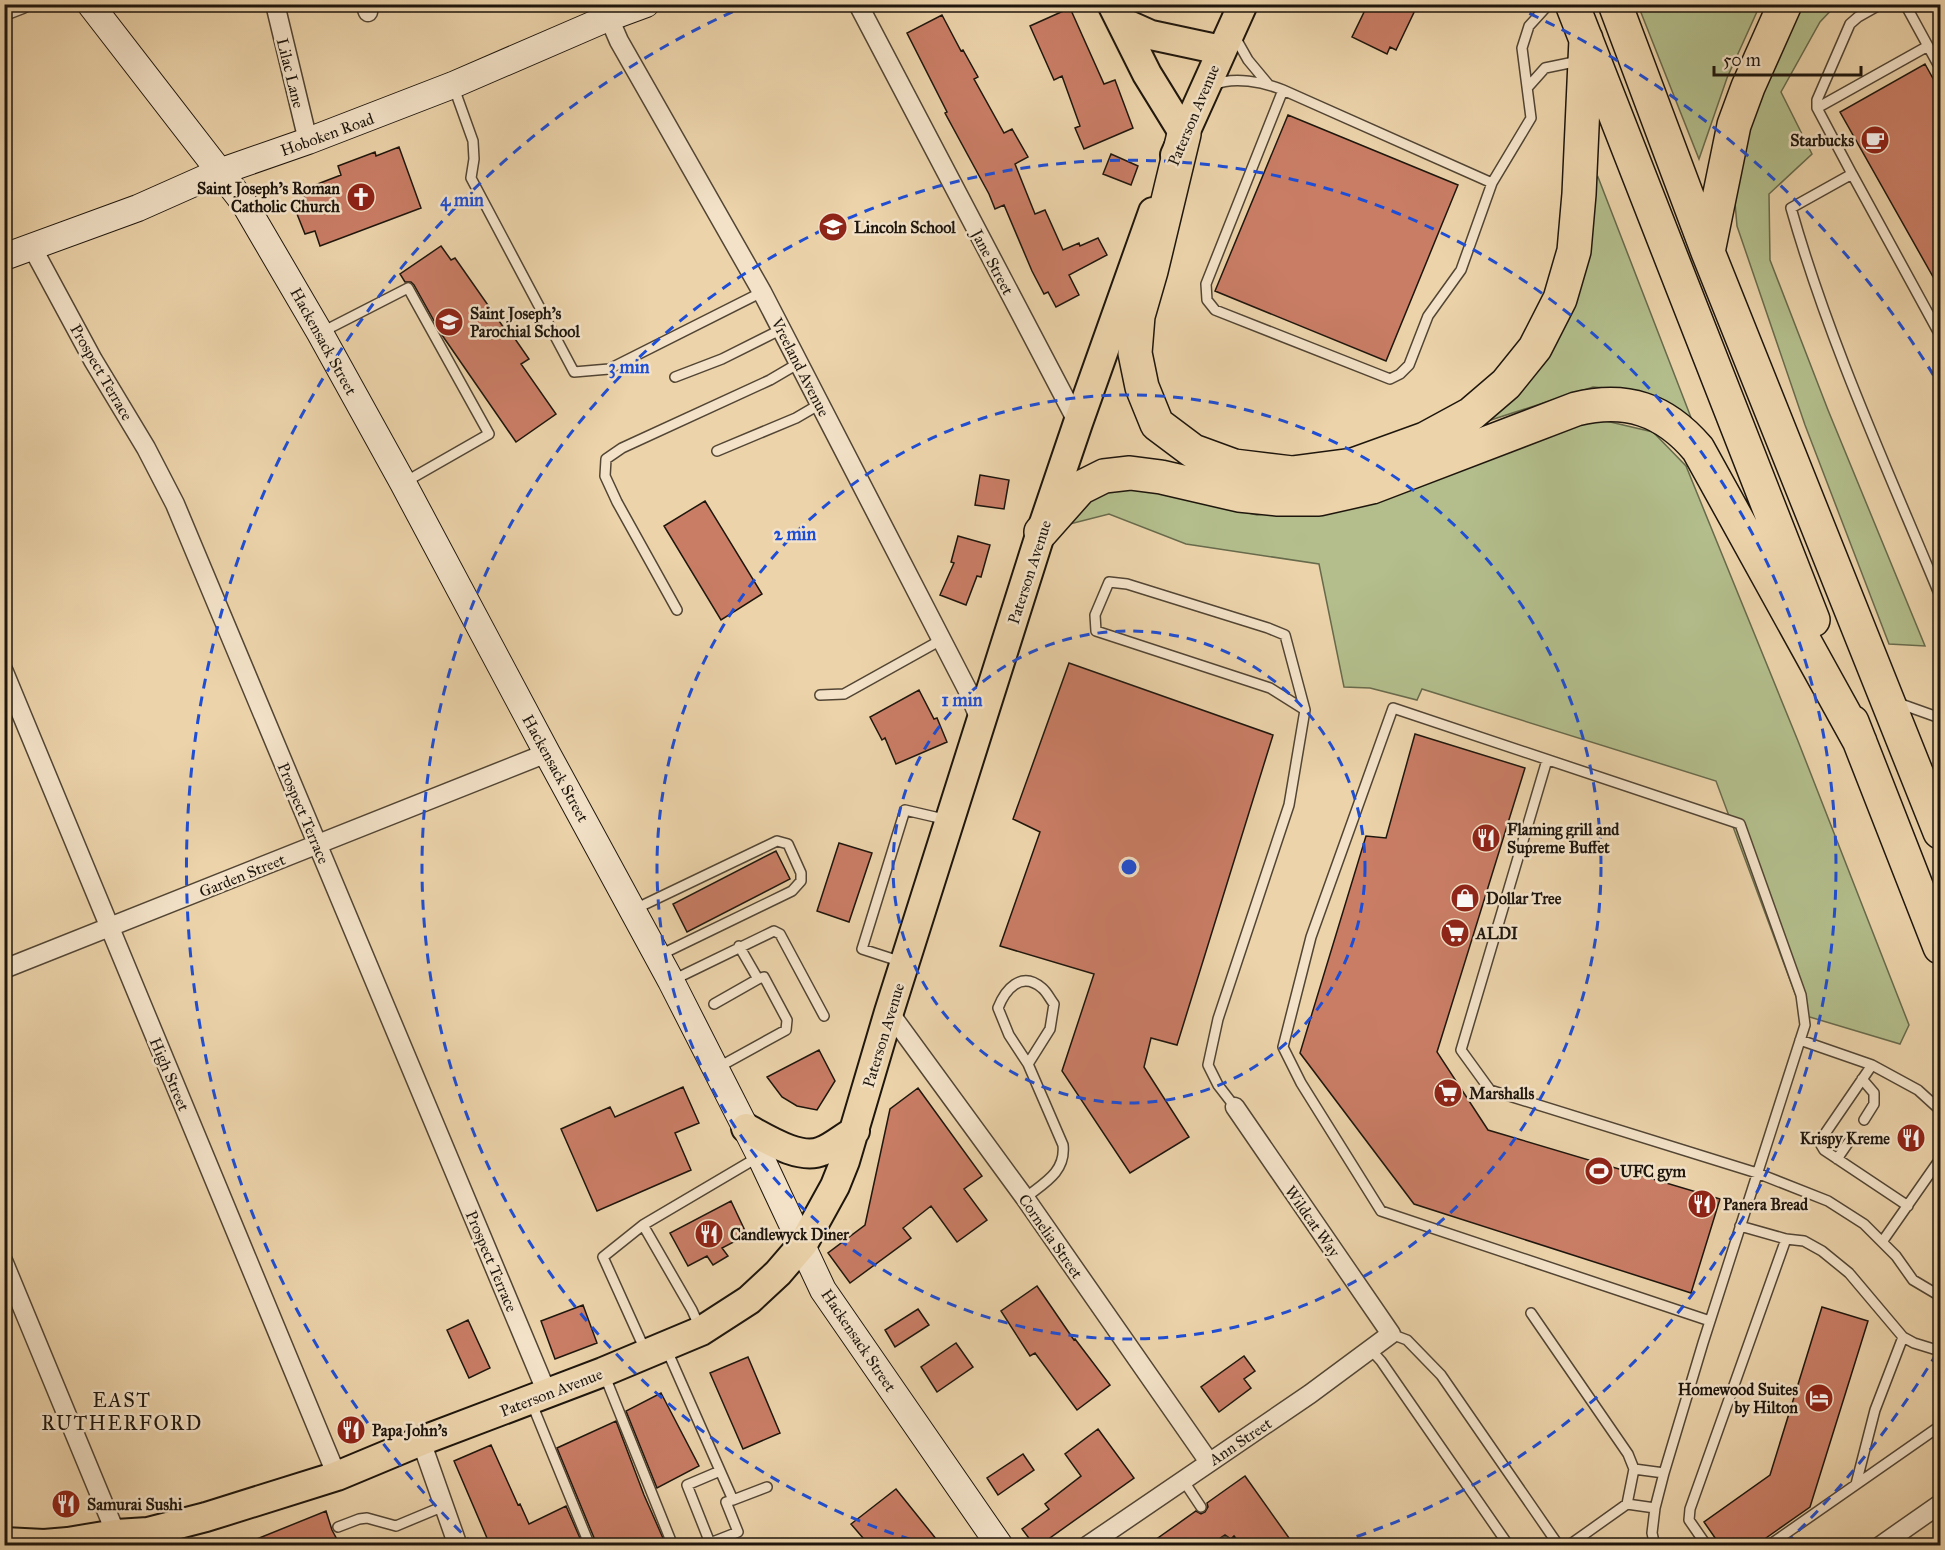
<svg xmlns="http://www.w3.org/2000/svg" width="1945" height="1550" viewBox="0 0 1945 1550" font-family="'IM FELL Great Primer',serif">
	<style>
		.green { fill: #b3be8c; stroke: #686a4c; stroke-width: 1.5 }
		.building { fill: #c97d65; stroke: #1e160d; stroke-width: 1.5 }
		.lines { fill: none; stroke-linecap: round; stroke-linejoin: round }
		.lane-casing { stroke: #524534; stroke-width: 12 }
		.street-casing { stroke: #524534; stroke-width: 21 }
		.secondary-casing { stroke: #1e160d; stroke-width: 28 }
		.primary-casing { stroke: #1e160d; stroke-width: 32 }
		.highway-casing { stroke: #1e160d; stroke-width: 36 }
		.lane { stroke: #f3e2c8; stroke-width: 9 }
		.street { stroke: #f3e2c8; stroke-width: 18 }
		.secondary { stroke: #f3e2c8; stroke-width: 26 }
		.primary { stroke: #ecd3aa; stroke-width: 28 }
		.highway { stroke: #ecd3aa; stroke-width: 33 }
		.ring { fill: none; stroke: #1d4ed8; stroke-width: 3; stroke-dasharray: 10 8 }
		.labels { text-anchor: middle; stroke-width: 5; stroke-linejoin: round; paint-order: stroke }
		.street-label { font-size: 16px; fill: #1e160d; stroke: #f3e2c8 }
		.poi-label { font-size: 16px; font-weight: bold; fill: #1e160d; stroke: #f3e2c8; text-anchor: start }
		.quarter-label { font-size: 20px; letter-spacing: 1.5px; fill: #1e160d; stroke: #f3e2c8 }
		.centre { fill: #1d4ed8; stroke: #f3e2c8; stroke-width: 3 }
		.ring-label { font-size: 18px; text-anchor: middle; font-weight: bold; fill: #1d4ed8; stroke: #f3e2c8; stroke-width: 5; stroke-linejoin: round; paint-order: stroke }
	</style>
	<rect width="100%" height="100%" fill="#ecd3aa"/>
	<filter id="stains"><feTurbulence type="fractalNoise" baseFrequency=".00333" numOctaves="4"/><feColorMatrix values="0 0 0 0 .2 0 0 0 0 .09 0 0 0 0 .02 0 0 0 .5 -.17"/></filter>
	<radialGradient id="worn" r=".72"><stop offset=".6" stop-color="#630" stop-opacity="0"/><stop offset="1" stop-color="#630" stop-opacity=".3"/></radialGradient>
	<path class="green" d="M1638 5H1665L1668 7 1712 11 1725 5H1760L1727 78 1699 159Z
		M1793 5H1836L1820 22 1781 92 1812 154 1769 194 1770 260 1828 410 1925 646 1889 644 1805 425 1737 226 1732 168Z
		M1598 177 1697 433 1672 407 1633 390 1593 387 1463 429 1506 391 1591 185Z
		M1589 417 1653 432 1686 466 1798 741 1909 1025 1900 1044 1803 1015 1716 781 1422 689 1417 700 1370 688 1344 687 1319 564 1186 544 1109 514 1062 526 1088 492 1137 487 1257 515 1348 501Z"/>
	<path class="building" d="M1368 4H1418L1396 50 1390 47 1387 54 1352 37Z
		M1070 8 1104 84 1115 80 1133 128 1084 149 1075 128 1080 126 1062 76 1054 80 1030 26Z
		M942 15 961 51 963 50 978 77 974 79 1004 133 1012 129 1028 157 1015 164 1035 214 1045 210 1063 250 1079 243 1080 246 1098 238 1107 255 1069 275 1079 295 1056 307 1048 292 1044 294 1032 271 1004 205 995 209 989 194 945 113 947 112 907 33Z
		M1925 64 1941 93V291L1840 112Z
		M1288 115 1458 185 1386 361 1215 291Z
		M399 147 421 208 320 246 315 231 305 234 295 209 307 204 302 190 341 175 338 166 375 152 376 156Z
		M1111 154 1138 166 1131 185 1103 174Z
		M441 246 451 260 455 258 511 338 513 336 529 359 521 364 556 414 516 442 442 335 414 285 411 282H405L400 274Z
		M980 475 1009 480 1004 509 975 505Z
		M705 501 762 594 721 620 664 526Z
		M958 536 990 545 981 577 977 576 966 605 940 595 954 563 951 562Z
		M1069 663 1273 735 1177 1045 1151 1038 1144 1067 1189 1137 1130 1173 1062 1071 1094 974 1000 946 1040 832 1013 819Z
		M919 690 934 719 937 718 947 742 896 764 885 738 882 740 870 717Z
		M1415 734 1525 768 1437 1052 1488 1130 1720 1199 1691 1293 1414 1204 1300 1053 1366 836 1386 838Z
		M839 843 872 853 849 922 817 911Z
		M776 851 790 879 687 932 673 904Z
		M819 1050 835 1081 817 1110 797 1106 782 1097 767 1077Z
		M683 1087 699 1123 675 1133 691 1170 597 1211 561 1129 610 1107 615 1117Z
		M918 1088 982 1176 964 1189 987 1220 957 1242 931 1206 903 1228 911 1238 850 1283 828 1253 865 1225 890 1109Z
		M731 1201 747 1235 722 1248 728 1256 713 1265 707 1256 688 1266 670 1233Z
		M1037 1286 1074 1340 1075 1339 1110 1385 1077 1410 1035 1353 1030 1356 1001 1311Z
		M583 1305 597 1343 555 1359 541 1321Z
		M1822 1307 1868 1321 1810 1507 1756 1545H1720L1704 1522 1770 1475Z
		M918 1309 929 1325 895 1347 885 1330Z
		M468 1320 490 1368 469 1378 447 1330Z
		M956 1343 973 1367 937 1392 921 1367Z
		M1244 1356 1255 1371 1244 1379 1251 1388 1219 1412 1201 1387Z
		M748 1357 780 1433 743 1449 710 1373Z
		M661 1393 699 1466 657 1488 626 1411Z
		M616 1421 644 1495 666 1545H597L557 1448Z
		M1098 1429 1134 1478 1040 1545H1034L1022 1529 1049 1509 1045 1504 1081 1476 1065 1454Z
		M491 1445 518 1505 520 1504 529 1524 566 1506 583 1545H490L454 1461Z
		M1023 1454 1034 1470 998 1495 987 1478Z
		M1245 1476 1294 1545H1241L1234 1536 1231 1539 1225 1535 1219 1539V1545H1148L1196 1511 1201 1514 1205 1512 1208 1507 1207 1503Z
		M896 1489 941 1545H869L851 1524Z
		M326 1511 332 1530 340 1545H242Z"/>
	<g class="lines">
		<g class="lane-casing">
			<path id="lane" d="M1881 4 1858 17 1850 24 1817 100V108L1852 174 1791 208C1829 342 1887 468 1940 596
				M1905 4 1940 68
				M1235 37 1248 60 1268 84
				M1214 85C1233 76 1264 82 1283 90L1492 183 1461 270 1428 316 1409 365 1400 374 1390 379 1215 310 1207 300 1206 284 1283 90
				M1528 87 1545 68 1579 61
				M454 88 473 141 474 159 471 178 574 372 609 369 762 292
				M1817 108 1928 46
				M1852 174 1940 335
				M1492 183 1531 118 1522 48 1529 26 1549 4
				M322 332 408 288 489 434 405 482
				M675 377 722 359 782 329
				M717 451 796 418 820 404
				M677 610 617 502 605 476 606 459 622 448 770 380 799 363
				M820 695 844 694 941 640
				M1898 703 1940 718
				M1547 760 1461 1050 1490 1090 1757 1173 1828 1201 1864 1224 1896 1256 1913 1280 1940 1296
				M635 909 777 841 788 844 801 873V881L792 891 660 955
				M739 946 758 979
				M902 962 862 949 905 810 948 820
				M673 980 774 931 780 934 824 1016
				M714 1004 758 979 764 977 787 1020 786 1030 717 1068
				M1800 1040 1872 1065 1918 1090 1940 1110
				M1872 1065 1822 1138 1821 1145 1824 1150 1908 1206
				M1862 1079 1874 1093V1104L1864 1120
				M1235 1107 1218 1085 1208 1065 1218 1019 1289 805 1305 710 1270 688 1096 631 1095 615 1109 582 1127 584 1268 628 1285 635 1305 710
				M1837 1159 1848 1143
				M1025 1198C1044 1183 1066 1172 1063 1145L1028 1064 1009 1035 998 1008C1005 990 1021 970 1042 988 1047 992 1050 999 1054 1004L1050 1029 1028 1064
				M643 1225 760 1156
				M1740 1226 1786 1239 1804 1241 1822 1251 1849 1273 1903 1337 1914 1343 1940 1351
				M1882 1242 1940 1159
				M1531 1313 1628 1454 1634 1469 1627 1504
				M1391 1334 1407 1340 1441 1375 1559 1546
				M666 1348 733 1500 726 1502 738 1532 710 1543 687 1485 720 1471
				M645 1350 603 1257 643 1225 692 1310 700 1328
				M1371 1350 1381 1361 1509 1546
				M604 1374 673 1546
				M532 1404 590 1546
				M1634 1469 1664 1473
				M1183 1480 1201 1507
				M1856 1484 1875 1410 1903 1337
				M733 1500 767 1487
				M338 1527 359 1519 367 1518 396 1526 444 1506
				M1225 1542 1228 1546
				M1568 1546 1627 1504 1655 1508
				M1655 1546 1652 1533 1655 1508 1664 1473 1703 1343 1805 1025 1801 995 1740 824 1393 708 1311 937 1283 1047 1301 1083 1381 1211 1710 1321
				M1707 1546 1689 1520 1690 1509 1786 1239
				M1768 1546 1940 1426"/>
		</g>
		<g class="street-casing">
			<path id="street" d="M275 4 308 141
				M365 4 368 12
				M603 4 619 41 762 292 967 689 981 722
				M858 4 1078 423
				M4 11 22 4
				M32 247 93 360 146 448 175 504 547 1393
				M4 672 337 1476
				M4 969 547 753
				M889 1012 1025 1198 1209 1462
				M4 1263 119 1541
				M421 1441 458 1546
				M1087 1546 1310 1394 1391 1334 1235 1107
				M1880 1546 1940 1504"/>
		</g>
		<g class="secondary-casing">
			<path id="secondary" d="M90 4 244 203 320 333 403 483 547 753 671 981 760 1156 823 1290 1000 1546
				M4 257 138 208 219 172 308 141 453 85 608 18 646 4"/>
		</g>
		<g class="primary-casing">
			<path id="primary" d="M1112 4 1147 74 1184 134
				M1122 22 1151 35 1221 50
				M1175 155 1243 4
				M746 1128C765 1138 800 1161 822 1151 833 1147 844 1137 855 1131
				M4 1542 44 1544 68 1542 116 1534 148 1532 206 1517 337 1476 421 1441 603 1372 701 1331 749 1300 778 1273 803 1244 835 1186 845 1161 889 1012 1041 532 1078 423 1153 212"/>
		</g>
		<g class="highway-casing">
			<path id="highway" d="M1572 4 1813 620
				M1615 4 1708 252 1940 832
				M1184 134 1151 271 1138 316 1135 353 1142 387 1157 424 1193 451 1234 466 1292 473 1353 465 1425 439 1471 414 1506 384 1535 348 1560 299 1574 251 1579 194 1586 39
				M1708 252 1734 125 1748 87 1785 4
				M1041 532 1080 488 1104 476 1130 473 1161 477 1239 495 1278 499H1319L1372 487 1576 409C1626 397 1664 409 1698 449L1860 742
				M1852 722 1940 947"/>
		</g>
		<use href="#lane" class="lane"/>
		<use href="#street" class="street"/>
		<use href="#secondary" class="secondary"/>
		<use href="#primary" class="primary"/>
		<use href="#highway" class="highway"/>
	</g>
	<g class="ring">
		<circle cx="1129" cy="867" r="236"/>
		<circle cx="1129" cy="867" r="472"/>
		<path d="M928 1545A707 707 0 1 1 1330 1545"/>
		<path d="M1937 1353A943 943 0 0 1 1784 1545M474 1545A943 943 0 0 1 745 6M1513 6A943 943 0 0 1 1937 381"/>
	</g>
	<defs>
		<g id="cafe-disc" transform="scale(1.5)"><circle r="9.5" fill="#8f2418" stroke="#f3e2c8"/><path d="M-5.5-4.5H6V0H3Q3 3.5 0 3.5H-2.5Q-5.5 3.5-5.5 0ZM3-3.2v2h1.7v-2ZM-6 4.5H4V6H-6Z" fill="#fff"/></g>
		<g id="church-disc" transform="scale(1.5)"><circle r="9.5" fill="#8f2418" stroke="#f3e2c8"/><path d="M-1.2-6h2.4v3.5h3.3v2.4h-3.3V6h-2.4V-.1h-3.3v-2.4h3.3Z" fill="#fff"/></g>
		<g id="school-disc" transform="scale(1.5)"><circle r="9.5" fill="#8f2418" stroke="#f3e2c8"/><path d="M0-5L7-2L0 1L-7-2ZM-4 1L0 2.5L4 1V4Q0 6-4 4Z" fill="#fff"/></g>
		<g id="restaurant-disc" transform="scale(1.5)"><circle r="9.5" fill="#8f2418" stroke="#f3e2c8"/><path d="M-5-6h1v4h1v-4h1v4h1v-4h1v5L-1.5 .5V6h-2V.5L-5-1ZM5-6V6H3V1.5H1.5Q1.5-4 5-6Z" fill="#fff"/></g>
		<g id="shop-disc" transform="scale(1.5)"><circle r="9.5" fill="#8f2418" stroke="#f3e2c8"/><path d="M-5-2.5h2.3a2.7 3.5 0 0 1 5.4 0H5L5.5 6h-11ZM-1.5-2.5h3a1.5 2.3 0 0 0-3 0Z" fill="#fff"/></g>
		<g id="supermarket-disc" transform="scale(1.5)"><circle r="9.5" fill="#8f2418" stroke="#f3e2c8"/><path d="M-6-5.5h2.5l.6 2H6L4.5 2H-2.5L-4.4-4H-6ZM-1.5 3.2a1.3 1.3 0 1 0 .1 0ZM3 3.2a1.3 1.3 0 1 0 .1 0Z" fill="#fff"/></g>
		<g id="stadium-disc" transform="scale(1.5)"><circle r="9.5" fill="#8f2418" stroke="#f3e2c8"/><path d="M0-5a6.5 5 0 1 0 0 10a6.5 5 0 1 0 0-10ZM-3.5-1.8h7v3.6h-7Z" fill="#fff"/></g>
		<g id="hotel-disc" transform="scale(1.5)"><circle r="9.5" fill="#8f2418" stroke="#f3e2c8"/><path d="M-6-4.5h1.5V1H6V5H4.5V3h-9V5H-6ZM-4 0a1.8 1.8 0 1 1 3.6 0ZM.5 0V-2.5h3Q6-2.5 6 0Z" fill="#fff"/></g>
	</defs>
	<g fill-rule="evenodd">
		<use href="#cafe-disc" x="1875" y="140"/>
		<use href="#church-disc" x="361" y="197"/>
		<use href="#school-disc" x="833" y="227"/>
		<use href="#school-disc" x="449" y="322"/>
		<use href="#restaurant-disc" x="1486" y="838"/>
		<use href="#shop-disc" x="1465" y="898"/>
		<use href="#supermarket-disc" x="1455" y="933"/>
		<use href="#supermarket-disc" x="1448" y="1093"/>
		<use href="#restaurant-disc" x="1911" y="1138"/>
		<use href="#stadium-disc" x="1599" y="1171"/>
		<use href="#restaurant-disc" x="1702" y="1204"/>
		<use href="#restaurant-disc" x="709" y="1234"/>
		<use href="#hotel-disc" x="1819" y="1398"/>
		<use href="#restaurant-disc" x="351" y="1430"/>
		<use href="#restaurant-disc" x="66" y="1504"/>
	</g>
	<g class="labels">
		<g class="street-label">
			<text transform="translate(291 73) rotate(76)" y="6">Lilac Lane</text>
			<text transform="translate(1193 115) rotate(-67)" y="6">Paterson Avenue</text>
			<text transform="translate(327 134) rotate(-20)" y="6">Hoboken Road</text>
			<text transform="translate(993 262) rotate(62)" y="6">Jane Street</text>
			<text transform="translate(324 341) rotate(61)" y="6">Hackensack Street</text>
			<text transform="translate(801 367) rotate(63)" y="6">Vreeland Avenue</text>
			<text transform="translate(102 372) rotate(60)" y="6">Prospect Terrace</text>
			<text transform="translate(1029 572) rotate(-72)" y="6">Paterson Avenue</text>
			<text transform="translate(556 768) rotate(61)" y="6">Hackensack Street</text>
			<text transform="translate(304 813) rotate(67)" y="6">Prospect Terrace</text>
			<text transform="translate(242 875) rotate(-22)" y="6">Garden Street</text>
			<text transform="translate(883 1035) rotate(-73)" y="6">Paterson Avenue</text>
			<text transform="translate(170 1074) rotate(67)" y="6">High Street</text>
			<text transform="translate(1313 1221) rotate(55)" y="6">Wildcat Way</text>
			<text transform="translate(1051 1236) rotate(55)" y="6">Cornelia Street</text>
			<text transform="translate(492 1261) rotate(67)" y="6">Prospect Terrace</text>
			<text transform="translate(859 1340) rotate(56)" y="6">Hackensack Street</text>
			<text transform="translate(551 1392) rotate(-21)" y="6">Paterson Avenue</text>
			<text transform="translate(1240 1441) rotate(-34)" y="6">Ann Street</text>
		</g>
		<g class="poi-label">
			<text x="1854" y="146" text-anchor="end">Starbucks</text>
			<text x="340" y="194" text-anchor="end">Saint Joseph's Roman<tspan x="340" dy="18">Catholic Church</tspan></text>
			<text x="854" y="233">Lincoln School</text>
			<text x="470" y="319">Saint Joseph's<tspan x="470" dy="18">Parochial School</tspan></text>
			<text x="1507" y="835">Flaming grill and<tspan x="1507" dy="18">Supreme Buffet</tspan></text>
			<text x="1486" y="904">Dollar Tree</text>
			<text x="1476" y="939">ALDI</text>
			<text x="1469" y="1099">Marshalls</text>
			<text x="1890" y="1144" text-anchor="end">Krispy Kreme</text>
			<text x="1620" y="1177">UFC gym</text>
			<text x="1723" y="1210">Panera Bread</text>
			<text x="730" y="1240">Candlewyck Diner</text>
			<text x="1798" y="1395" text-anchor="end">Homewood Suites<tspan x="1798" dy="18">by Hilton</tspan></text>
			<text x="372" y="1436">Papa John's</text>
			<text x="87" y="1510">Samurai Sushi</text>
		</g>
		<g class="quarter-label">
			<text x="122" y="1407">EAST<tspan x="122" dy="23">RUTHERFORD</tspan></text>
		</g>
	</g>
	<circle cx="1129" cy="867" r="9" class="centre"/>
	<g class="ring-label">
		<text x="462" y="206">4 min</text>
		<text x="629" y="373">3 min</text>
		<text x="795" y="540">2 min</text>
		<text x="962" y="706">1 min</text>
	</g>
	<rect width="1945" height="1550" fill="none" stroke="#ecd3aa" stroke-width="24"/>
	<rect x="6" y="6" width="1933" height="1538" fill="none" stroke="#1e160d" stroke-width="3"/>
	<rect x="12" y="12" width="1921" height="1526" fill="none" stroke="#1e160d" stroke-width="1.5"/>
	<path d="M1714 66v9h147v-9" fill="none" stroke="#1e160d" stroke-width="3"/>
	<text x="1723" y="66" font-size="18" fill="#1e160d" stroke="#f3e2c8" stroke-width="4.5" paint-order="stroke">50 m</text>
	<rect width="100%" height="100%" filter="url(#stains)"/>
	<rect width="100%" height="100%" fill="url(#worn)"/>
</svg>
